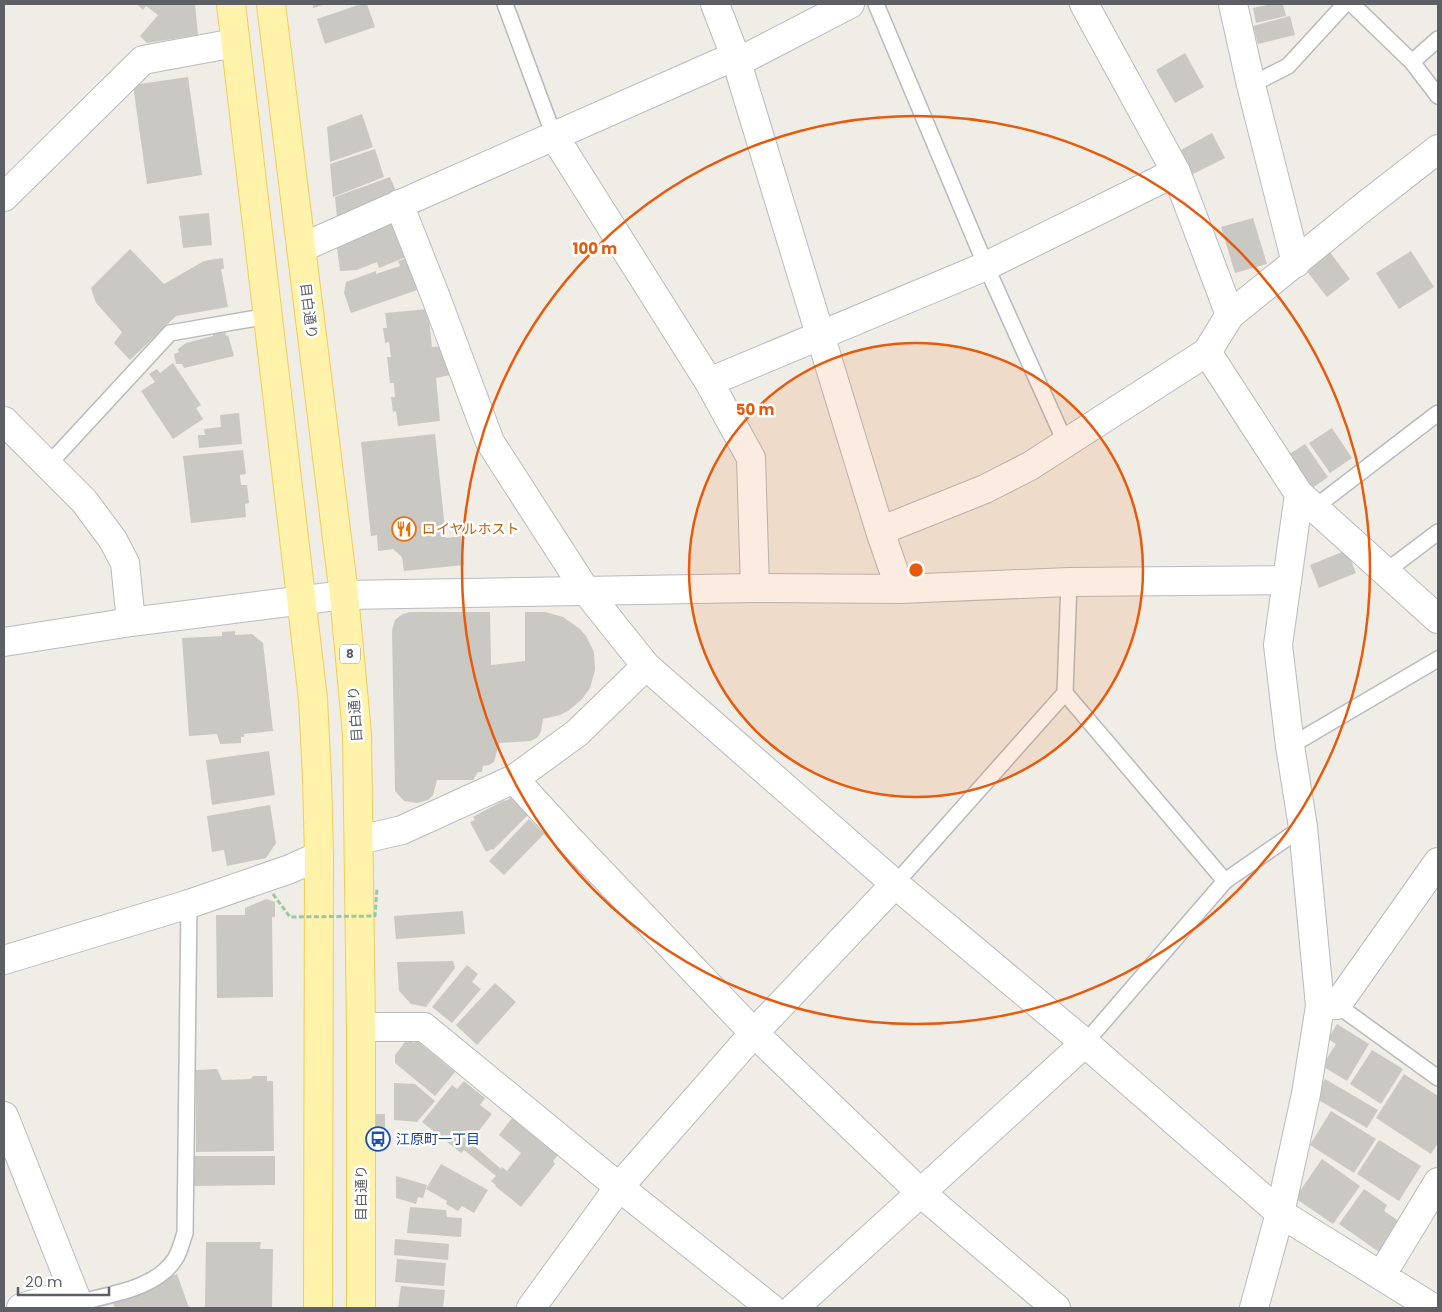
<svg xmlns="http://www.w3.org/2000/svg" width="1442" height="1312" viewBox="0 0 1442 1312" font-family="Poppins,'Noto Sans JP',sans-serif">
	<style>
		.building { fill: #cac8c2 }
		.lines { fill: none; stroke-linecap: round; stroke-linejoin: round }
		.lane-casing { stroke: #b7babf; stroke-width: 18 }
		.street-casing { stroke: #b7babf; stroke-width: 30 }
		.secondary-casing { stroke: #b8bbc1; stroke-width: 30 }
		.primary-casing { stroke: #f4cb59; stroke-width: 30 }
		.lane { stroke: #fff; stroke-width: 15 }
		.street { stroke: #fff; stroke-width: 28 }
		.secondary { stroke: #fff; stroke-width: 28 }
		.primary { stroke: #fff2aa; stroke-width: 28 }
		.path-bridge { stroke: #9ac8a7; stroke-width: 3; stroke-dasharray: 5 2.5; stroke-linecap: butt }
		.ring { fill: none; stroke: #e8590c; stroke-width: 2.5 }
		.labels { text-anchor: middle; stroke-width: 5; stroke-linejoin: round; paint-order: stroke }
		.shield { fill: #fff; stroke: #8d9093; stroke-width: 1 }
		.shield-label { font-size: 12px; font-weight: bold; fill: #5c6065 }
		.street-label { font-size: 14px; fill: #5c6065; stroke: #fff }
		.food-label { font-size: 14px; fill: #c56008; stroke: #fff; text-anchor: start }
		.transit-label { font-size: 14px; fill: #164399; stroke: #fff; text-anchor: start }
		.centre { fill: #e8590c; stroke: #fff; stroke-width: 2.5 }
		.ring-label { font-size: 15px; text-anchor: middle; font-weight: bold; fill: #e8590c; stroke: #fff; stroke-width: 5; stroke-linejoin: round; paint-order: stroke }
	</style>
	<rect width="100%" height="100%" fill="#efede5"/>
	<path class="building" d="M137 4H195L198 35 147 43 140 36 158 15 146 6 143 10Z
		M313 4H326L313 8Z
		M361 4H367L375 27 325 44 317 19Z
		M1272 4H1283L1286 16 1256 23 1253 8Z
		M1290 16 1295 35 1258 44 1253 26Z
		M1185 53 1204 87 1175 103 1156 70Z
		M188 77 202 175 147 184 133 85Z
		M362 114 373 147 330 162 327 127Z
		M1212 133 1225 158 1191 175 1179 151Z
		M375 149 384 177 333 197 330 164Z
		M390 177 396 191 337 217 335 197Z
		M209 213 212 245 183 248 179 216Z
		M387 218 399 224 411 255 379 268 377 262 357 270 340 271 336 240Z
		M1253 218 1267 264 1235 273 1221 227Z
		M1326 247 1350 279 1327 297 1302 265Z
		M130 249 164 284 204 261 223 258 224 269H221L228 307 176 316 130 360 114 343 122 332 96 303 91 288Z
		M1411 251 1434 287 1399 309 1376 273Z
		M411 257 423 288 351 313 344 293 346 282 376 271V274L400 266 398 261Z
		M428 309 432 347 445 346 455 374 436 378 440 421 398 426 396 411 393 412 391 397H395L394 383H390L387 357H391L389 342 385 343 383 328H387L385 313Z
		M225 331 226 336 228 335 234 356 184 368 182 364H176L174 354 179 352 178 349 186 343 213 336V334Z
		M173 363 201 405 196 408 203 419 173 439 141 391 155 382 149 374 157 369 160 373Z
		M239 413 242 444 199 448 198 435H205L204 429 221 427 220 415Z
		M1332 428 1352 458 1330 473 1309 443Z
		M435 434 446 538 461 536 464 565 404 571 402 557 393 549 378 551 377 535 371 536 361 442Z
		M1305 444 1328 477 1308 491 1285 457Z
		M243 450 246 474 240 475 241 485H247L249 503 245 504 246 517 191 523 183 456Z
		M1347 550 1356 573 1319 588 1310 565Z
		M409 612H490L491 665 525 661V612H545L563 617 580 629 586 636 594 652 595 670 590 688 582 699 568 711 560 715 543 719 541 731 538 737 531 741 499 743 494 762 489 765 483 766 482 772H478L473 780H437L433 795 428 800 417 803 404 801 395 791 392 630 395 620 401 615Z
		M235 631V635L252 634 263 643 273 731 244 734V737H241V743L220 744 217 734 189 736 182 638 222 636V632Z
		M269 751 275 795 212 805 206 760Z
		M517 795 532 811 493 850 492 849 486 852 470 822 475 820 473 817 504 800 505 801Z
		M270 805 276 843 266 858 227 866 224 850 212 852 207 816Z
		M529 819 544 834 504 875 489 861Z
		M266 899 275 902V917H272L273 997 217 998 216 915H245V908Z
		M463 911 465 934 396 939 394 916Z
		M453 961 455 968 426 1007 411 1004 399 991 397 962Z
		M467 965 478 974 472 982 481 989 452 1023 432 1007Z
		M495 983 516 1002 477 1045 456 1025Z
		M1337 1024 1369 1044 1347 1081 1322 1066 1336 1044 1328 1039Z
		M408 1038 414 1043 416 1040 455 1072 435 1096 395 1063V1055Z
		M1372 1050 1403 1069 1381 1104 1350 1084Z
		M217 1069 222 1080 251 1079 253 1076H267V1081H273L274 1151 196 1152V1070Z
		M1404 1074 1438 1096V1143L1431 1154 1376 1118Z
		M1325 1079 1378 1110 1367 1128 1315 1098Z
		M464 1081 485 1098 480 1105 492 1114 470 1142 501 1169 502 1167 507 1171 521 1153 499 1135 512 1118 558 1155 553 1161 555 1164 521 1207 495 1186 496 1185 491 1181 496 1176 464 1150 461 1153 422 1122 452 1085 457 1089Z
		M394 1083 415 1084 435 1101 417 1122 394 1120Z
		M1331 1111 1376 1139 1354 1173 1310 1145Z
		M374 1114H385V1143H374Z
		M1379 1140 1421 1166 1399 1201 1357 1174Z
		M194 1156H275V1185L194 1186Z
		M1322 1159 1360 1186 1333 1224 1295 1198Z
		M441 1164 488 1190 474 1213 462 1206 458 1211 446 1204 447 1201 426 1189Z
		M396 1176 427 1185 423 1198 418 1197 416 1204 396 1198Z
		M1364 1189 1387 1205 1384 1211 1403 1224 1382 1254 1339 1224Z
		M410 1207 446 1210 447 1217 462 1218 461 1237 407 1233Z
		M395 1239 449 1244 448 1260 394 1255Z
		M206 1242H261L260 1249H273L272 1308H205Z
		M397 1259 446 1263 444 1286 395 1282Z
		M177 1274 189 1308H115L111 1298Z
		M401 1286 445 1290 443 1308H398Z"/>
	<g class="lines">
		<g class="lane-casing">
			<path id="lane" d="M505 4 554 136
				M876 4 986 266 1066 444
				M1352 4 1412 62 1438 96
				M1412 62 1438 39
				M1251 85 1288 66 1345 4
				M48 465 170 333 268 316
				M1314 508 1438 413
				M1385 572 1438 532
				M1065 693 1225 881
				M1290 746 1438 659
				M895 884 1065 693 1069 582
				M1337 1005 1438 1078
				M1085 1043 1225 881 1303 827
				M78 1303C110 1294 156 1289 175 1259 180 1252 182 1241 185 1233L189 904"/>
		</g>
		<g class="street-casing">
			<path id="street" d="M715 4 735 56 880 531 900 589
				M1084 4 1176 172 1230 315
				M736 63 850 4
				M554 136 709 382 751 458 755 588
				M4 197 143 60 235 43
				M399 204 435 295 490 442 586 591 646 666 895 884 1085 1043 1280 1213 1433 1308
				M301 248 735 56
				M1207 352 1299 494 1438 619
				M709 382 986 266 1176 172
				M4 421 84 501 113 540 125 563 131 622
				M880 531 985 489 1030 466 1207 352 1230 315 1366 205 1438 149
				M514 779 569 839 754 1033 921 1193 1056 1308
				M359 840 402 830 514 779 577 733 646 666
				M4 960 189 904 290 869 319 856
				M1320 1006 1337 1005 1438 862
				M361 1027H424L619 1187 771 1308
				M1381 1276 1438 1182
				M21 1308 73 1292
				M531 1308 619 1187 754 1033 895 884
				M794 1308 1085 1043
				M1254 1308 1280 1213 1306 1094 1320 1006 1303 827 1290 746 1278 645 1299 494"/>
		</g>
		<g class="secondary-casing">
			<path id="secondary" d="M1233 4 1251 85 1296 263
				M4 642 131 622 344 595 755 588 900 589 1069 582 1287 580
				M4 1116 80 1308"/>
		</g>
		<g class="primary-casing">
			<path id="primary" d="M231 4 313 699 317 778 319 856 318 1308
				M271 4 344 595 357 734 361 1027V1308"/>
		</g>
		<use href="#lane" class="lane"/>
		<use href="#street" class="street"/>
		<use href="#secondary" class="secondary"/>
		<use href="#primary" class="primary"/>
		<path class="path-bridge" d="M273 894 290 917 375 916 377 888"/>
	</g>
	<circle cx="916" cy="570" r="227" fill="#e8590c" fill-opacity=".12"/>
	<g class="ring">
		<circle cx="916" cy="570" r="227"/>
		<circle cx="916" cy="570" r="454"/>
	</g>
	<defs>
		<g id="restaurant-ring" transform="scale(1.25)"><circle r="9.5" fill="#fff" stroke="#e8710a" stroke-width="1.5"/><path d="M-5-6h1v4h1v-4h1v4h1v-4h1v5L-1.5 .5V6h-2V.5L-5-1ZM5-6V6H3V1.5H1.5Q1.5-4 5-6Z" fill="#e8710a"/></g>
		<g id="bus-ring" transform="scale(1.25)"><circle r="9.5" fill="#fff" stroke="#1a4fb4" stroke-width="1.5"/><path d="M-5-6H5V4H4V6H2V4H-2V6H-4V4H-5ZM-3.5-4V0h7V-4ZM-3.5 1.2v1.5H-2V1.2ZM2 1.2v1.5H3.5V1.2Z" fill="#1a4fb4"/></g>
	</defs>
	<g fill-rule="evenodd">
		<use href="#restaurant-ring" x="404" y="529"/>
		<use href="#bus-ring" x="378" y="1139"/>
	</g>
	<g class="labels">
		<rect class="shield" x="340" y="644.5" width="20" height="19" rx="4"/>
		<g class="shield-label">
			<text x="350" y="658">8</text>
		</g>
		<g class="street-label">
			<text transform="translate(309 311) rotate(83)" y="5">目白通り</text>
			<text transform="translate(355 714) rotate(-94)" y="5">目白通り</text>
			<text transform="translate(361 1193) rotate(-90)" y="5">目白通り</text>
		</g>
		<g class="food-label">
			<text x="422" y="534">ロイヤルホスト</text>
		</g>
		<g class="transit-label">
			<text x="396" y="1144">江原町一丁目</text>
		</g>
	</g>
	<circle cx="916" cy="570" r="8" class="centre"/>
	<g class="ring-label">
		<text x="595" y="254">100 m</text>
		<text x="755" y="415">50 m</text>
	</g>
	<rect width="1442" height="1312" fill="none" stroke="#5c6065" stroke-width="10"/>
	<path d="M18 1287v8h91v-8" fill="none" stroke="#5c6065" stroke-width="2.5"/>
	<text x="25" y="1287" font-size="15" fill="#5c6065" stroke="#ffffff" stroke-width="4" paint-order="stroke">20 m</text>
</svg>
